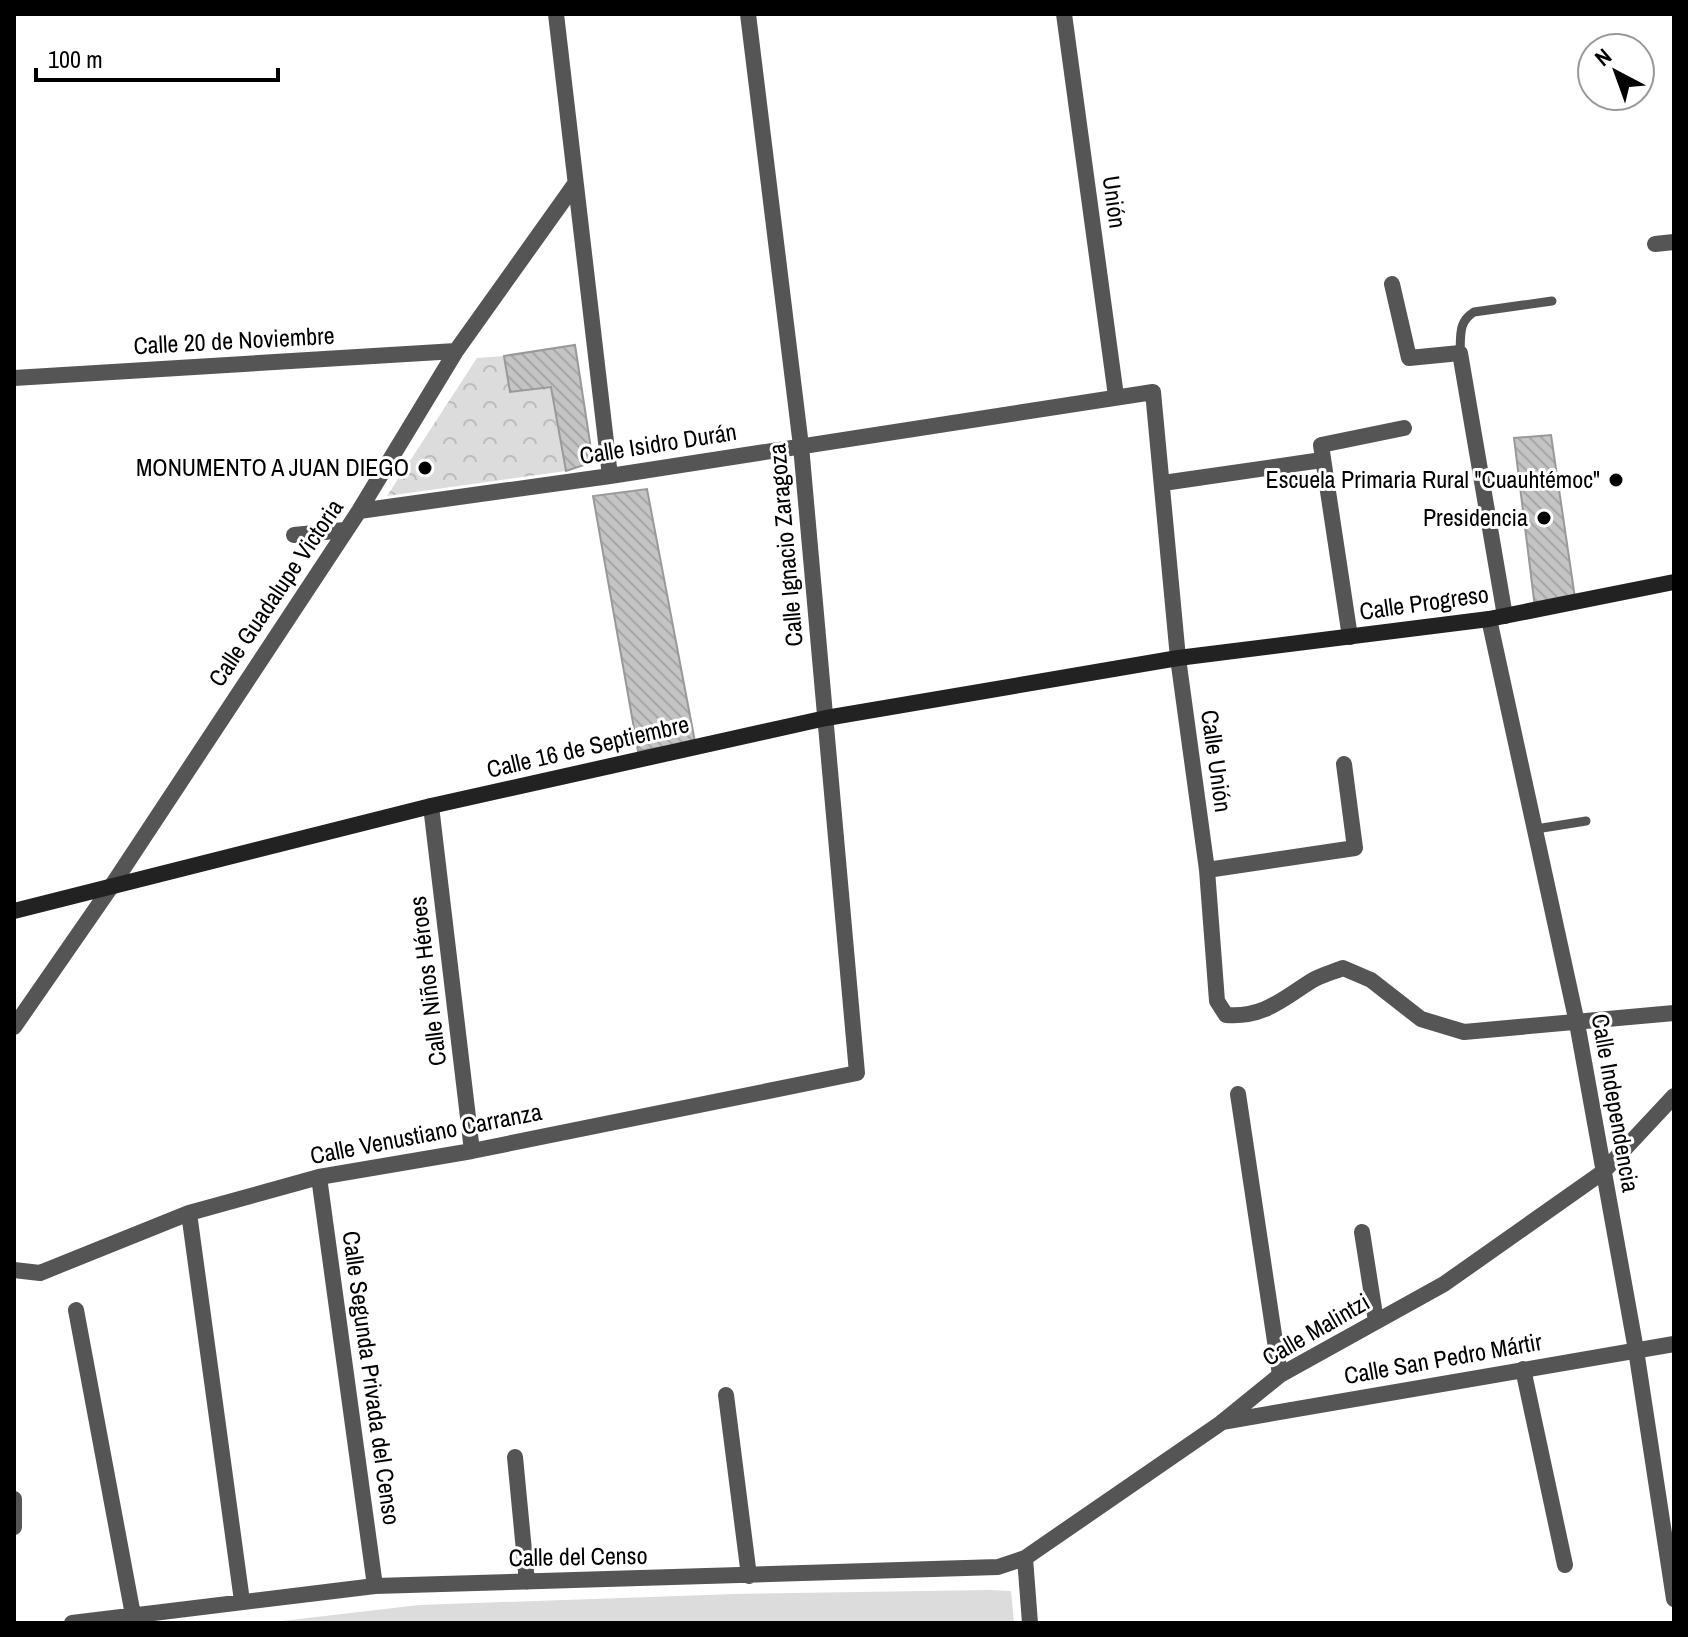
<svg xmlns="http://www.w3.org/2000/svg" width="1688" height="1637" viewBox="0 0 1688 1637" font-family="'Archivo Narrow',sans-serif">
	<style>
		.grass { fill: #dcdcdc }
		.park { fill: url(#park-crowns) }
		.building { fill: url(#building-back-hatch); stroke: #999; stroke-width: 2 }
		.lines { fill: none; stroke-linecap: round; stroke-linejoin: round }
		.lane { stroke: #555; stroke-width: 9 }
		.street { stroke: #555; stroke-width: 16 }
		.secondary { stroke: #222; stroke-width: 16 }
		.poi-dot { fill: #000; stroke: #fff; stroke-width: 3 }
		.labels { text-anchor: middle; stroke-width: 6; stroke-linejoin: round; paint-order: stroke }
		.street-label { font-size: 24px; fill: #000; stroke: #fff }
		.poi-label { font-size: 24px; fill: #000; stroke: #fff; text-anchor: end }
	</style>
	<defs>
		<pattern id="park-crowns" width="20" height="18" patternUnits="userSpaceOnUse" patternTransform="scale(2)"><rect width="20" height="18" fill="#dcdcdc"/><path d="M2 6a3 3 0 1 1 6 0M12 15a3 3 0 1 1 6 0" fill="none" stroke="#bbb"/></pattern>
		<pattern id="building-back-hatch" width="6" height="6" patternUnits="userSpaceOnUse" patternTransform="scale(2)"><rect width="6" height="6" fill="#c4c4c4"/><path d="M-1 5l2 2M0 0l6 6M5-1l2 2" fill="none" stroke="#a7a7a7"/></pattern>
	</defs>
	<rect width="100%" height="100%" fill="#fff"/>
	<path class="grass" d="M989 1590 1011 1591 1014 1623H265L419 1605 735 1594Z"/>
	<path class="park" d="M504 356 510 392 551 387 566 471 387 496 477 358Z"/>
	<path class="building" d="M575 345 593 462 566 471 551 387 510 392 504 356Z
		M1551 435 1575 598 1535 608 1514 438Z
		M647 489 695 742 638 751 593 496Z"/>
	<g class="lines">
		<path class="lane" d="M1460 353C1461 335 1458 322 1474 312L1552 301
			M1536 829 1586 821"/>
		<path class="street" d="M556 14 610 476
			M1064 14 1116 396
			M1655 244 1674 242
			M1392 284 1409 358 1460 353 1505 616
			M14 378 456 351
			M1163 483 1322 460
			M359 511 610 476 1153 392 1178 658 1207 870 1217 1001 1226 1015C1264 1018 1282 999 1313 980 1322 975 1333 972 1343 968L1371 980 1421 1019 1464 1032 1674 1013
			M294 535 345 530
			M1489 619 1577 1023 1636 1350 1674 1599
			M1350 637 1321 445 1404 428
			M431 806 472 1151
			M1207 870 1355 848 1344 764
			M14 1027 111 887 359 511 456 351 575 184
			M1238 1094 1280 1375
			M319 1177 375 1586
			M189 1213 242 1601
			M1362 1232 1376 1321
			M14 1270 40 1273 189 1213 319 1177 472 1151 857 1073 801 446 748 14
			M76 1310 133 1615
			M1523 1369 1565 1565
			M726 1395 749 1576
			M1222 1422 1674 1344
			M515 1457 527 1582
			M14 1499V1527
			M1025 1558 1030 1623
			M72 1623 375 1586 998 1567 1025 1558 1221 1423 1280 1375 1444 1284 1603 1172 1674 1096"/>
		<path class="secondary" d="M14 911 431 806 826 718 1178 658 1489 619 1674 582"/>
	</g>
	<g class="poi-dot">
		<circle cx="425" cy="468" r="8"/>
		<circle cx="1616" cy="480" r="8"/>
		<circle cx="1544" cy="518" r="8"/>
	</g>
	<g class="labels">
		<g class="street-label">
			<text transform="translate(1114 202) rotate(82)" y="8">Unión</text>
			<text transform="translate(234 341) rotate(-3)" y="8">Calle 20 de Noviembre</text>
			<text transform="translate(658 444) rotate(-9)" y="8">Calle Isidro Durán</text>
			<text transform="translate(786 545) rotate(-95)" y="8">Calle Ignacio Zaragoza</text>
			<text transform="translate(276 593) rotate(-56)" y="8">Calle Guadalupe Victoria</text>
			<text transform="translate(1424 603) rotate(-8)" y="8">Calle Progreso</text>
			<text transform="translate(588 747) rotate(-13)" y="8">Calle 16 de Septiembre</text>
			<text transform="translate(1216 761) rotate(82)" y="8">Calle Unión</text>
			<text transform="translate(428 981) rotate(-97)" y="8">Calle Niños Héroes</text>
			<text transform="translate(1615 1103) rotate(80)" y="8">Calle Independencia</text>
			<text transform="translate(426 1134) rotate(-11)" y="8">Calle Venustiano Carranza</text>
			<text transform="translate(1316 1330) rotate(-30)" y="8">Calle Malintzi</text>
			<text transform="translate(1443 1359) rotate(-10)" y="8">Calle San Pedro Mártir</text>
			<text transform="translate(371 1378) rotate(82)" y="8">Calle Segunda Privada del Censo</text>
			<text transform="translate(578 1557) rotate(-1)" y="8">Calle del Censo</text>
		</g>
		<g class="poi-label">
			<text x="409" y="476">MONUMENTO A JUAN DIEGO</text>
			<text x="1600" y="488">Escuela Primaria Rural "Cuauhtémoc"</text>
			<text x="1528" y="526">Presidencia</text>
		</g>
	</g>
	<rect width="1688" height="1637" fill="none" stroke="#000000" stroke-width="32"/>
	<g transform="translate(1616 72) rotate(319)"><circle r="38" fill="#ffffff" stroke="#999999" stroke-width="2"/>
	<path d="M0-6L14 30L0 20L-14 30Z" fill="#000000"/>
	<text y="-12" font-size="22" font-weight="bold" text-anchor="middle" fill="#000000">N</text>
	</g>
	<path d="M36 68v12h242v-12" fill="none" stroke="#000000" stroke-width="4"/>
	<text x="48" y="68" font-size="24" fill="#000000" stroke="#ffffff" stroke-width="6" paint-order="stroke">100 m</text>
</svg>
